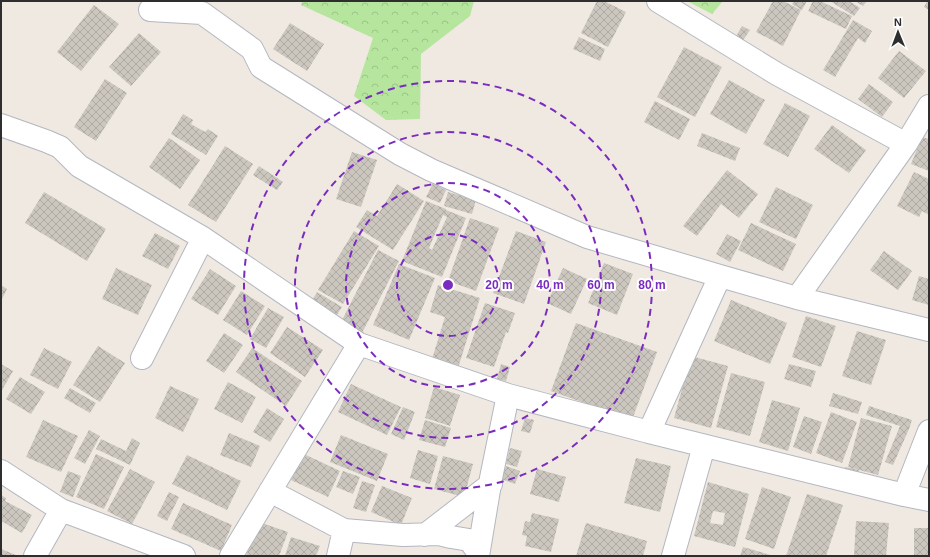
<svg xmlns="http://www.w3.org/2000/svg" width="930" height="557" viewBox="0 0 930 557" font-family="Arial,sans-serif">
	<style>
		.forest { fill: url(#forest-crowns) }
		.building { fill: url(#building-cross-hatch); fill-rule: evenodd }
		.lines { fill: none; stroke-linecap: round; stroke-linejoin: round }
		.minor-casing { stroke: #b4b7c1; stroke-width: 24 }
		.minor { stroke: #fff; stroke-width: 22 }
		.ring { fill: none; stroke: #7b2cbf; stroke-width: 2; stroke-dasharray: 7 5 }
		.centre { fill: #7b2cbf; stroke: #fff; stroke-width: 2 }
		.ring-label { font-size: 12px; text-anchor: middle; font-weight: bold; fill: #7b2cbf; stroke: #fff; stroke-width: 4; stroke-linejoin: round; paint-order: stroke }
	</style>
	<defs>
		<pattern id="forest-crowns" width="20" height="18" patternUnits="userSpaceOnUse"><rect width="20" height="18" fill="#b6e59e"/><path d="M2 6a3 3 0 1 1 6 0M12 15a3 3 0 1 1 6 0" fill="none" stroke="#9dc588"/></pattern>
		<pattern id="building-cross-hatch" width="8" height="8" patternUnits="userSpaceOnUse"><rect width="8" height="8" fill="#cbc7bf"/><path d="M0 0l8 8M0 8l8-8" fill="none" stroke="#afaba4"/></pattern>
	</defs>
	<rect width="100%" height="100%" fill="#efe9e1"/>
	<path class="forest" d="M302 1H474L470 16 421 54 420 119 386 120 354 96 373 38 301 5Z
		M687 1H723L712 14Z"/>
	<path class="building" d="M597 1H604L626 12 608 47 581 33Z
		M773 1H783L801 10 783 46 756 32Z
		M794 1H807L802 10 792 4Z
		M813 1H820L852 16 846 29 808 11Z
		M830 1H849L860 8 854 16Z
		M855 1H867L863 6Z
		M927 1H929V10L924 7Z
		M94 5 119 24 81 71 57 52Z
		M853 20 872 31 865 43 858 38 835 77 823 70Z
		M290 23 324 44 307 71 273 49Z
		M742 26 750 30 742 42 735 38Z
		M139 33 161 52 131 86 109 67Z
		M579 37 605 49 600 61 573 49Z
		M684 47 722 67 695 117 657 97Z
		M899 51 926 71 904 98 878 78Z
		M105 79 127 93 96 141 74 127Z
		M729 80 765 100 746 134 710 114Z
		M869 84 893 102 882 117 858 99Z
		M655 101 690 119 679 140 644 122Z
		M785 103 810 116 788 157 763 144Z
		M183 114 193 120 191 124 205 132 208 129 218 136 206 155 171 134Z
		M832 125 866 150 849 173 814 149Z
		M702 133 740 148 735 161 697 146Z
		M922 137 929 139V171L911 164Z
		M169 138 200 160 180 189 149 167Z
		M225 146 253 164 216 222 188 205Z
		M352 152 377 160 361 207 336 199Z
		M259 166 283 182 277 190 253 175Z
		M727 170 758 194 739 218 721 204 697 236 683 226Z
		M914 172 929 179V215L922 211 919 217 897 206Z
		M433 183 446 190 440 203 426 197Z
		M397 184 424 201 393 250 356 227 367 210 377 216Z
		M776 187 813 205 796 239 759 222Z
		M44 192 106 229 87 261 25 223Z
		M448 192 476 200 472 214 444 206Z
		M426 201 446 209V210L466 218 442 277 402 261ZM443 215 447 217 432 250 429 248Z
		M470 218 499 228 476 291 448 281Z
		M751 223 796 244 783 271 738 250Z
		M354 231 379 246 343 304 318 290Z
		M516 231 546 242 524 304 493 293Z
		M155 233 180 246 168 269 142 256Z
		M727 234 741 241 730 262 716 254Z
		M378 250 399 261 362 333 341 322Z
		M884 251 912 271 898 290 870 270Z
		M604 263 633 274 617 315 588 303Z
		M399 264 435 278 409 340 373 325Z
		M116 268 152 285 138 315 102 299Z
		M563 268 587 279 571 314 547 303Z
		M210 269 236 286 218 315 191 299Z
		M919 276 929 279V305L912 300Z
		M1 285 7 289 1 301Z
		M438 285 480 298 458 368 432 359 445 317 430 312Z
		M241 291 265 306 247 335 223 320Z
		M317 292 342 307 333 321 309 306Z
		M731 300 787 323 770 364 714 341Z
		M485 303 515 313 508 333 506 332 494 367 466 358Z
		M268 308 284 317 266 348 250 339Z
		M806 316 836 326 821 367 792 357Z
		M576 323 657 352 632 420 551 391Z
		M287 327 323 350 305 377 270 353Z
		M857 331 886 340 871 385 842 376Z
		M224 333 243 345 224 373 206 361Z
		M98 346 125 363 100 402 73 385Z
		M44 348 72 362 58 389 30 375Z
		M252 348 302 381 286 406 236 372Z
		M691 356 728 366 711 428 674 418Z
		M1 364 13 371 1 392Z
		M501 364 510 367 506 381 497 379Z
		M789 364 816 371 811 387 784 379Z
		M731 373 765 382 750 436 716 427Z
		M20 377 45 392 31 414 6 399Z
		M228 382 256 397 242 423 214 409Z
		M351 384 401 407 387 435 338 412Z
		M170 386 199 399 183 432 155 418Z
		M434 387 460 395 450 426 425 418Z
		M70 388 96 403 90 413 64 398Z
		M833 393 862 402 858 414 829 406Z
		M772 400 800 408 788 451 759 442Z
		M869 406 912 420 909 429 893 465 885 462 900 426 866 415Z
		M403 407 415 412 404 440 391 434Z
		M267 408 284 419 270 442 253 432Z
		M831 412 857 422 842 463 816 453Z
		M804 416 822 422 811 454 793 447Z
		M525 418 534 420 530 433 521 431Z
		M861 418 892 426 878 475 848 467Z
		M43 420 78 436 61 472 26 457Z
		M425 420 451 428 445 447 419 440Z
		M89 430 100 436 85 464 74 458Z
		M229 433 260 446 251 467 220 455Z
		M341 435 388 454 377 481 330 462Z
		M132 438 140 443 130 465 96 449 101 439 126 451Z
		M510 448 522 451 517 467 506 464Z
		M418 450 438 456 430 484 410 478Z
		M96 454 124 467 104 509 76 497Z
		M304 454 340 471 328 497 291 480Z
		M187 455 241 481 227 510 172 484Z
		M443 456 473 464 464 497 434 489Z
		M636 458 671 466 660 512 624 503Z
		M506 466 520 471 515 484 501 479Z
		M845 467 859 470 856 482 843 479Z
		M130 469 155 482 132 524 107 511Z
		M537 469 566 477 559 502 530 494Z
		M68 471 81 476 73 497 60 492Z
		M343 471 360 477 353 494 336 487Z
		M362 481 375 485 366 512 353 508Z
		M708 482 749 494 735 547 694 536ZM713 511 725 513 723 525 710 523Z
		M382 486 412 498 401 525 371 512Z
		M762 487 791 497 774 549 745 539Z
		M169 492 179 497 167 521 157 516Z
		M807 494 843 505 826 556H786Z
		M1 495 6 498 5 501 32 515 22 533 1 521Z
		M183 503 232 525 221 551 171 529Z
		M532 513 559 519 551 552 525 546 527 536 522 535 525 521 530 522Z
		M856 521 889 523 886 556H854Z
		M259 522 288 532 279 556H246Z
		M586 523 647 541 643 556H576Z
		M914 528H929V556H914Z
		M291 537 320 546 316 556H285Z
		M743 547 774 556H740Z
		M1 549 16 555V556H1Z"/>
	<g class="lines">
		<g class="minor-casing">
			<path id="minor" d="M658 1 777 74 906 144
				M150 10 202 13 252 49 261 67 400 154 431 170 587 237 720 276
				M1 125 46 141 60 147 79 166 203 238 359 344 508 395
				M797 298 929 330
				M142 358 203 238
				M649 432 904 495 929 500
				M1 471 61 510 184 556
				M270 491 344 530 338 556
				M904 495 929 431
				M344 530 403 535 439 534 451 537 469 540 478 552
				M425 535 491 484
				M35 556 61 510
				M231 556 359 344
				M478 556 491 478 508 395 649 432 720 276 797 298 906 144 929 106
				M673 556 704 446"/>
		</g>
		<use href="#minor" class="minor"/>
	</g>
	<g class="ring">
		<circle cx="448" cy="285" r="51"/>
		<circle cx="448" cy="285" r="102"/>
		<circle cx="448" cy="285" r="153"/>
		<circle cx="448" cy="285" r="204"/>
	</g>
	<circle cx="448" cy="285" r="6" class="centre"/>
	<g class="ring-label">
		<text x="499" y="289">20 m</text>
		<text x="550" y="289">40 m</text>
		<text x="601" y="289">60 m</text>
		<text x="652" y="289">80 m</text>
	</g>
	<rect width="930" height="557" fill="none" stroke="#2e2e2e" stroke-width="4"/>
	<g transform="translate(898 32) rotate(359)" stroke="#ffffff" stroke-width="3" paint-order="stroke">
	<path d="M0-3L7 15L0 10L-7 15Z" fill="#2e2e2e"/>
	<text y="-6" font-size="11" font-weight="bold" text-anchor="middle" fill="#2e2e2e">N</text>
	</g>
</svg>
